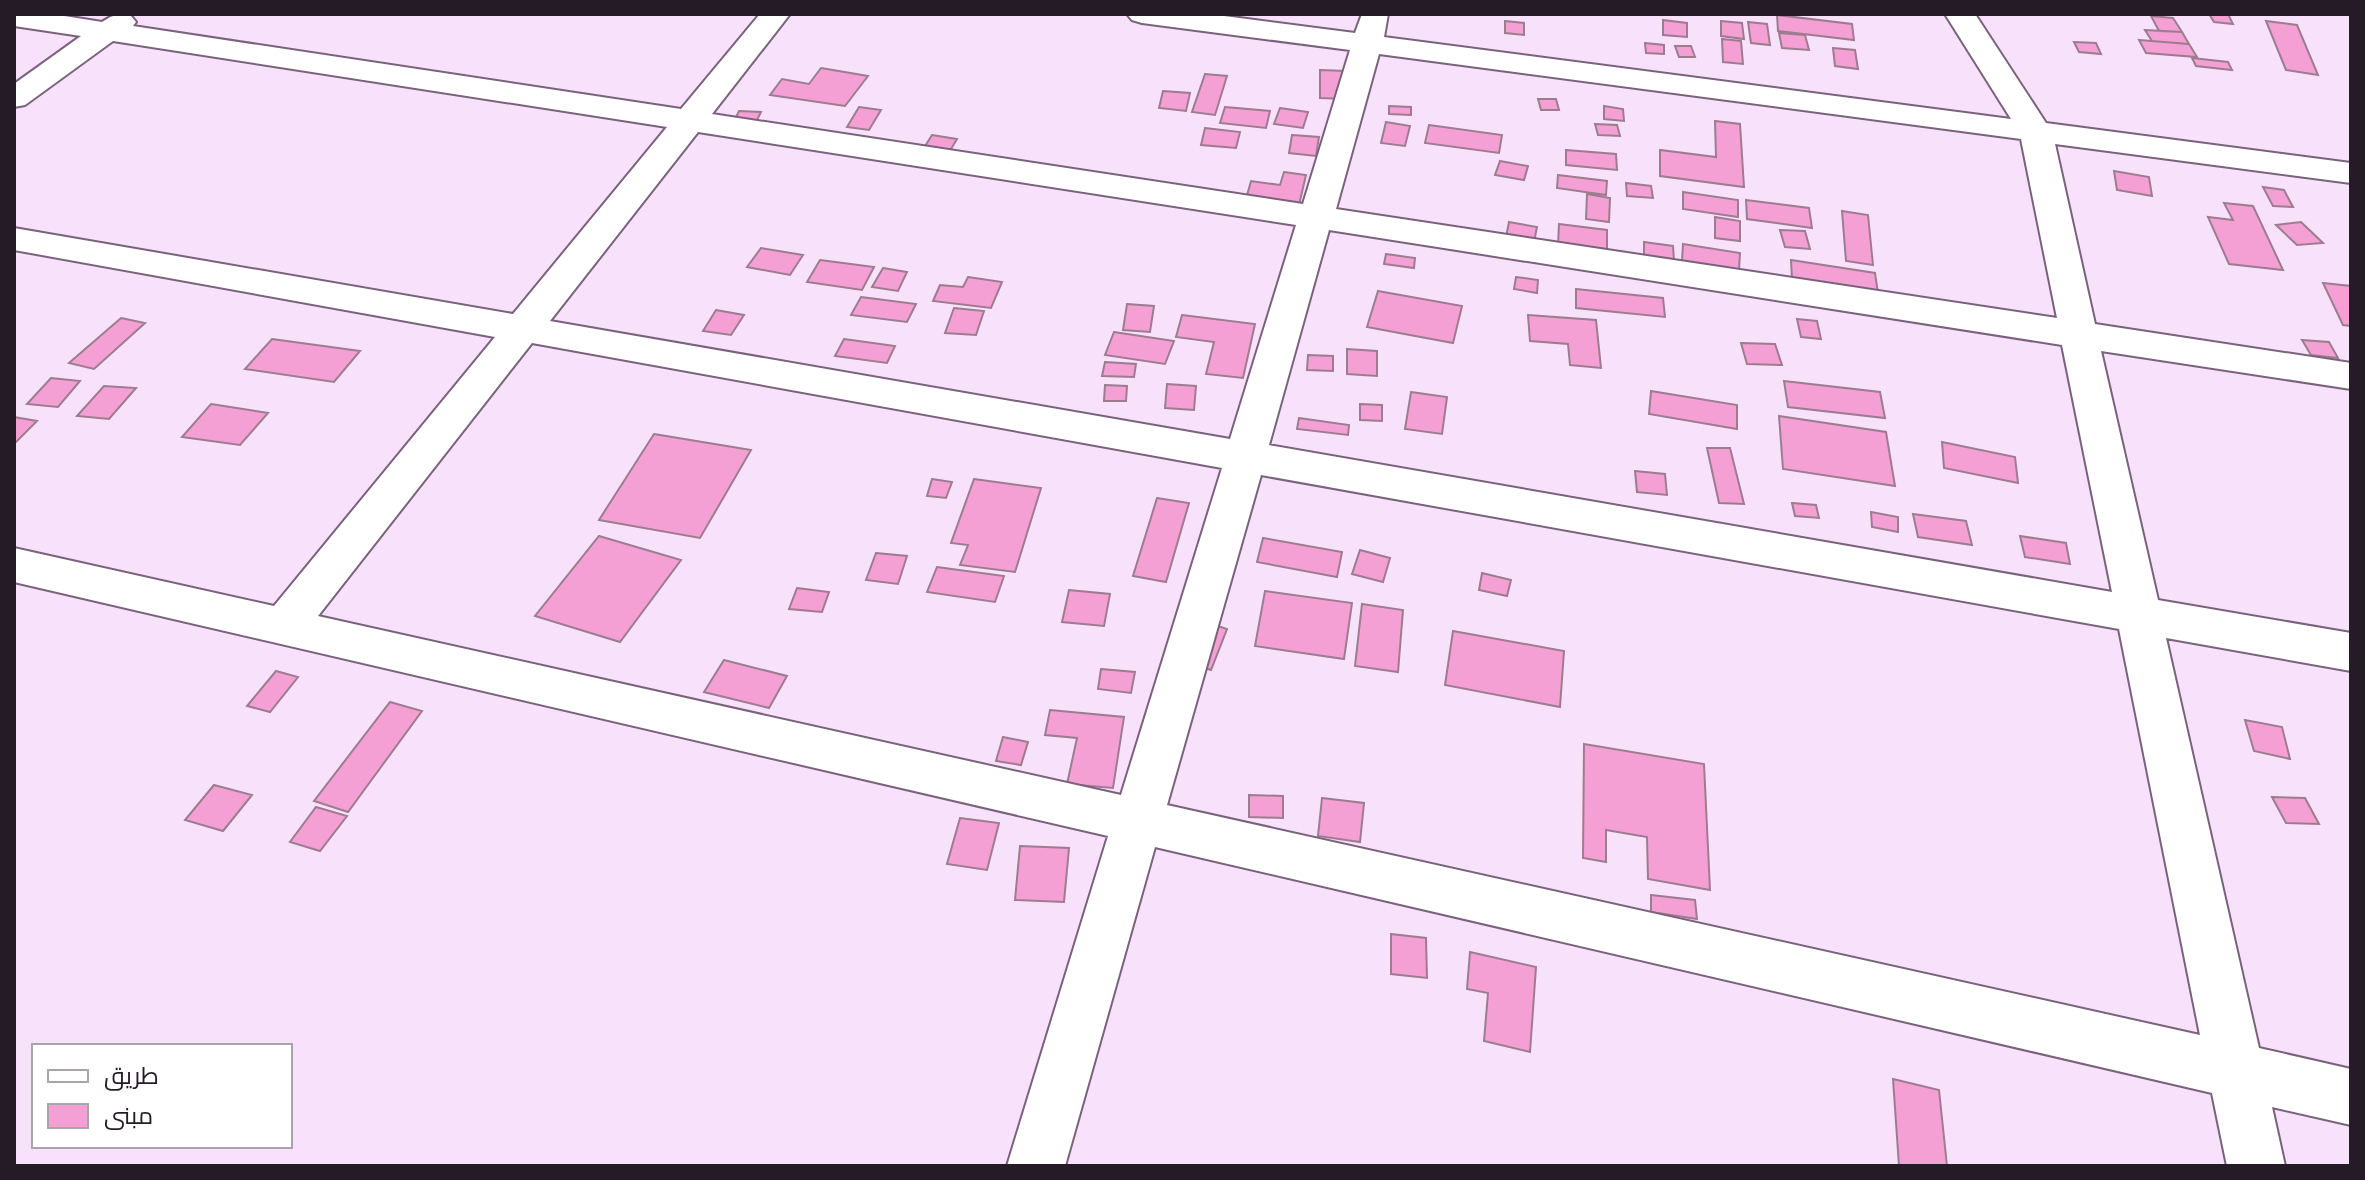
<svg xmlns="http://www.w3.org/2000/svg" width="2365" height="1180" viewBox="0 0 2365 1180" font-family="'Golos Text',Cairo,sans-serif">
	<style>
		.building { fill: #f5a0d5; stroke: #9d7c90; stroke-width: 2 }
		.lines { fill: none; stroke-linecap: round; stroke-linejoin: round }
		.minor-casing { stroke: #7a627d; stroke-width: 4 }
		.minor { fill: #fff; fill-rule: evenodd }
	</style>
	<rect width="100%" height="100%" fill="#f8e2fb"/>
	<path class="building" d="M2209 14H2228L2233 24 2214 22Z
		M1777 15 1852 24 1854 40 1778 31Z
		M2151 16 2173 18 2182 32 2159 31Z
		M1663 20 1687 23V37L1663 35Z
		M1505 21 1524 23V35L1505 33Z
		M1721 21 1742 23 1744 39 1721 36Z
		M2266 21 2297 25 2318 75 2286 70Z
		M1748 22 1767 24 1770 45 1751 43Z
		M2145 30 2182 32 2189 44 2152 41Z
		M1779 33 1805 35 1809 50 1782 48Z
		M1722 39 1741 41 1743 64 1723 62Z
		M2139 40 2189 44 2197 57 2146 53Z
		M2074 42 2096 43 2101 54 2079 52Z
		M1645 43 1664 45V54L1646 53Z
		M1675 46H1691L1695 57H1679Z
		M1833 48 1855 50 1858 69 1835 66Z
		M2192 58 2228 62 2232 70 2196 66Z
		M821 68 868 76 845 106 770 95 782 79 809 84Z
		M1320 70 1346 71V99L1320 98Z
		M1205 74 1227 76 1215 115 1192 112Z
		M1163 91 1190 93 1186 111 1159 108Z
		M1538 99H1556L1559 110H1541Z
		M1389 106 1411 107V115L1389 114Z
		M1604 106 1623 109 1624 121 1604 119Z
		M859 107 881 110 869 130 847 127Z
		M1225 107 1270 111 1266 128 1220 123Z
		M1280 108 1308 112 1303 128 1274 124Z
		M739 111 761 112 754 126 732 125Z
		M1715 121 1740 124 1744 187 1660 176V150L1716 157Z
		M1386 122 1410 126 1405 146 1381 143Z
		M1595 124 1617 125 1620 136 1598 135Z
		M1429 125 1502 135 1499 153 1425 143Z
		M1205 128 1240 132 1236 148 1201 145Z
		M932 135 957 139 948 154 922 151Z
		M1292 135 1319 137 1316 156 1289 153Z
		M1566 150 1616 154 1617 170 1566 165Z
		M1500 161 1528 166 1524 180 1495 175Z
		M2114 171 2149 177 2152 196 2117 190Z
		M1284 172 1306 175 1299 205 1246 199 1251 181 1280 185Z
		M1558 175 1607 181 1606 195 1557 188Z
		M1626 183 1651 186 1653 198 1627 196Z
		M2263 187 2284 190 2293 207 2273 206Z
		M1683 192 1738 200V217L1683 209Z
		M1587 194 1610 198 1609 222 1586 219Z
		M1746 200 1809 208 1812 228 1747 219Z
		M2224 203 2253 206 2283 270 2229 264 2208 217 2233 220Z
		M1842 211 1868 215 1873 265 1846 261Z
		M1715 217 1740 221V241L1715 238Z
		M1509 222 1537 227 1534 242 1506 237Z
		M2301 222 2323 243 2297 245 2276 225Z
		M1559 224 1607 230V252L1558 246Z
		M1780 230 1805 231 1810 249 1785 247Z
		M1644 242 1673 246 1674 261 1644 258Z
		M1683 244 1740 253 1739 270 1682 261Z
		M761 248 803 255 790 275 747 267Z
		M1386 254 1415 258 1414 268 1384 264Z
		M820 260 874 267 862 290 807 282Z
		M1791 260 1875 273 1878 293 1792 280Z
		M883 268 907 272 898 291 872 287Z
		M968 277 1002 282 991 308 933 301 940 285 963 287Z
		M1516 277 1538 280 1537 293 1514 289Z
		M2323 283 2351 286V326L2343 325Z
		M1576 289 1663 298 1665 317 1576 308Z
		M1378 291 1462 306 1453 343 1367 327Z
		M861 297 916 304 907 322 851 315Z
		M1127 304 1154 306 1150 332 1123 330Z
		M954 308 984 311 976 335 945 333Z
		M716 310 744 315 731 335 703 331Z
		M1182 315 1255 324 1243 378 1206 374 1214 342 1176 337Z
		M1528 315 1596 320 1601 368 1570 365 1568 344 1530 341Z
		M121 318 145 323 94 369 69 363Z
		M1797 319 1817 321 1821 339 1801 337Z
		M1114 332 1174 341 1165 364 1105 355Z
		M272 339 360 351 334 382 245 369Z
		M844 339 895 346 887 363 835 356Z
		M2302 340 2329 342 2338 358 2311 355Z
		M1741 343 1775 344 1782 365 1747 364Z
		M1347 349 1377 351V376L1347 374Z
		M1308 355 1333 356V371L1307 370Z
		M1105 362 1136 364 1134 377 1102 376Z
		M51 378 80 381 58 407 27 404Z
		M1784 381 1880 392 1885 418 1788 407Z
		M1167 384 1196 386 1194 410 1165 408Z
		M1105 385 1127 386 1126 401H1104Z
		M104 386 136 388 109 419 77 416Z
		M1651 391 1737 405V429L1649 414Z
		M1411 392 1447 397 1442 434 1405 429Z
		M211 404 268 413 240 445 182 437Z
		M1360 404 1382 405V421L1360 420Z
		M1779 416 1886 432 1895 486 1783 469Z
		M14 417 37 421 14 444Z
		M1299 418 1349 425 1348 435 1297 429Z
		M654 434 751 450 700 538 599 520Z
		M1942 442 2015 457 2018 483 1944 468Z
		M1707 448H1730L1744 504 1719 503Z
		M1635 471 1665 474 1667 495 1637 492Z
		M932 479 952 482 946 498 927 496Z
		M974 479 1041 488 1015 572 960 565 968 545 951 543Z
		M1157 498 1189 503 1166 582 1133 576Z
		M1792 503 1816 505 1819 518 1795 516Z
		M1871 512 1898 517V532L1872 527Z
		M1913 514 1966 521 1972 545 1918 537Z
		M599 536 681 560 620 642 535 616Z
		M2020 536 2066 543 2070 564 2025 557Z
		M1263 538 1342 552 1337 577 1257 562Z
		M1360 550 1390 558 1383 582 1352 574Z
		M876 553 907 556 898 584 866 580Z
		M937 567 1004 576 995 602 927 592Z
		M1482 573 1511 580 1507 596 1479 590Z
		M797 588 829 592 822 612 789 609Z
		M1069 590 1110 594 1104 626 1062 622Z
		M1265 591 1352 603 1344 659 1255 646Z
		M1362 604 1403 610 1398 672 1355 666Z
		M1215 625 1227 629 1211 670 1198 666Z
		M1453 631 1564 651 1560 707 1445 685Z
		M724 660 787 676 769 708 704 692Z
		M1101 669 1135 672 1131 693 1098 689Z
		M276 671 298 677 270 712 247 706Z
		M390 702 422 711 348 812 314 801Z
		M1050 710 1124 717 1113 788 1067 784 1077 738 1045 735Z
		M2245 720 2282 727 2290 759 2254 751Z
		M1003 737 1028 742 1021 765 996 761Z
		M1584 744 1704 764 1710 890 1648 879 1647 837 1606 830V862L1583 858Z
		M214 785 252 795 223 831 185 820Z
		M1249 795 1283 796V818L1249 817Z
		M2272 797 2305 798 2319 824 2286 823Z
		M1322 798 1364 803 1360 842 1318 836Z
		M316 807 347 816 320 851 290 842Z
		M960 818 999 823 987 870 947 864Z
		M1020 846 1069 848 1064 902 1015 900Z
		M1651 895 1695 900 1697 919 1651 912Z
		M1391 934 1426 938 1427 978 1391 974Z
		M1470 952 1536 967 1530 1052 1484 1041 1488 993 1467 989Z
		M1893 1079 1939 1090 1947 1166H1899Z"/>
	<g class="lines">
		<g class="minor-casing">
			<path id="minor" d="M14 14H52L102 22C112 15 119 13 131 16L136 22 133 26 681 109 760 14H790L712 114 1303 204 1350 50 1142 23 1132 20 1127 14H1209L1355 33 1362 14H1388L1384 37 2011 119 1945 14H1975L2046 123 2351 163V183L2055 144 2095 324 2351 363V389L2101 351 2158 600 2351 633V671L2166 638 2259 1048 2351 1069V1125L2272 1107 2285 1166H2227L2212 1093 1155 847 1065 1166H1007L1108 836 14 582V548L274 606 495 337 14 250V228L513 314 667 127 113 41 25 105 14 107V84L81 36 14 26ZM1379 54 2021 139 2057 318 1336 209ZM698 132 1296 225 1230 439 550 321ZM1329 230 2062 345 2112 592 1269 445ZM532 343 1222 468 1121 795 318 616ZM1261 475 2119 629 2200 1035 1167 805Z"/>
		</g>
		<use href="#minor" class="minor"/>
	</g>
	<rect width="2365" height="1180" fill="none" stroke="#251b26" stroke-width="32"/>
	<rect x="32" y="1044" width="260" height="104" fill="#ffffff" stroke="#a8a4a8" stroke-width="2"/>
	<rect x="48" y="1070" width="40" height="12" fill="#ffffff" stroke="#a8a4a8" stroke-width="2"/>
	<text x="104" y="1084" font-size="24" fill="#251b26">طريق</text>
	<rect x="48" y="1104" width="40" height="24" fill="#f5a0d5" stroke="#a8a4a8" stroke-width="2"/>
	<text x="104" y="1124" font-size="24" fill="#251b26">مبنى</text>
</svg>
